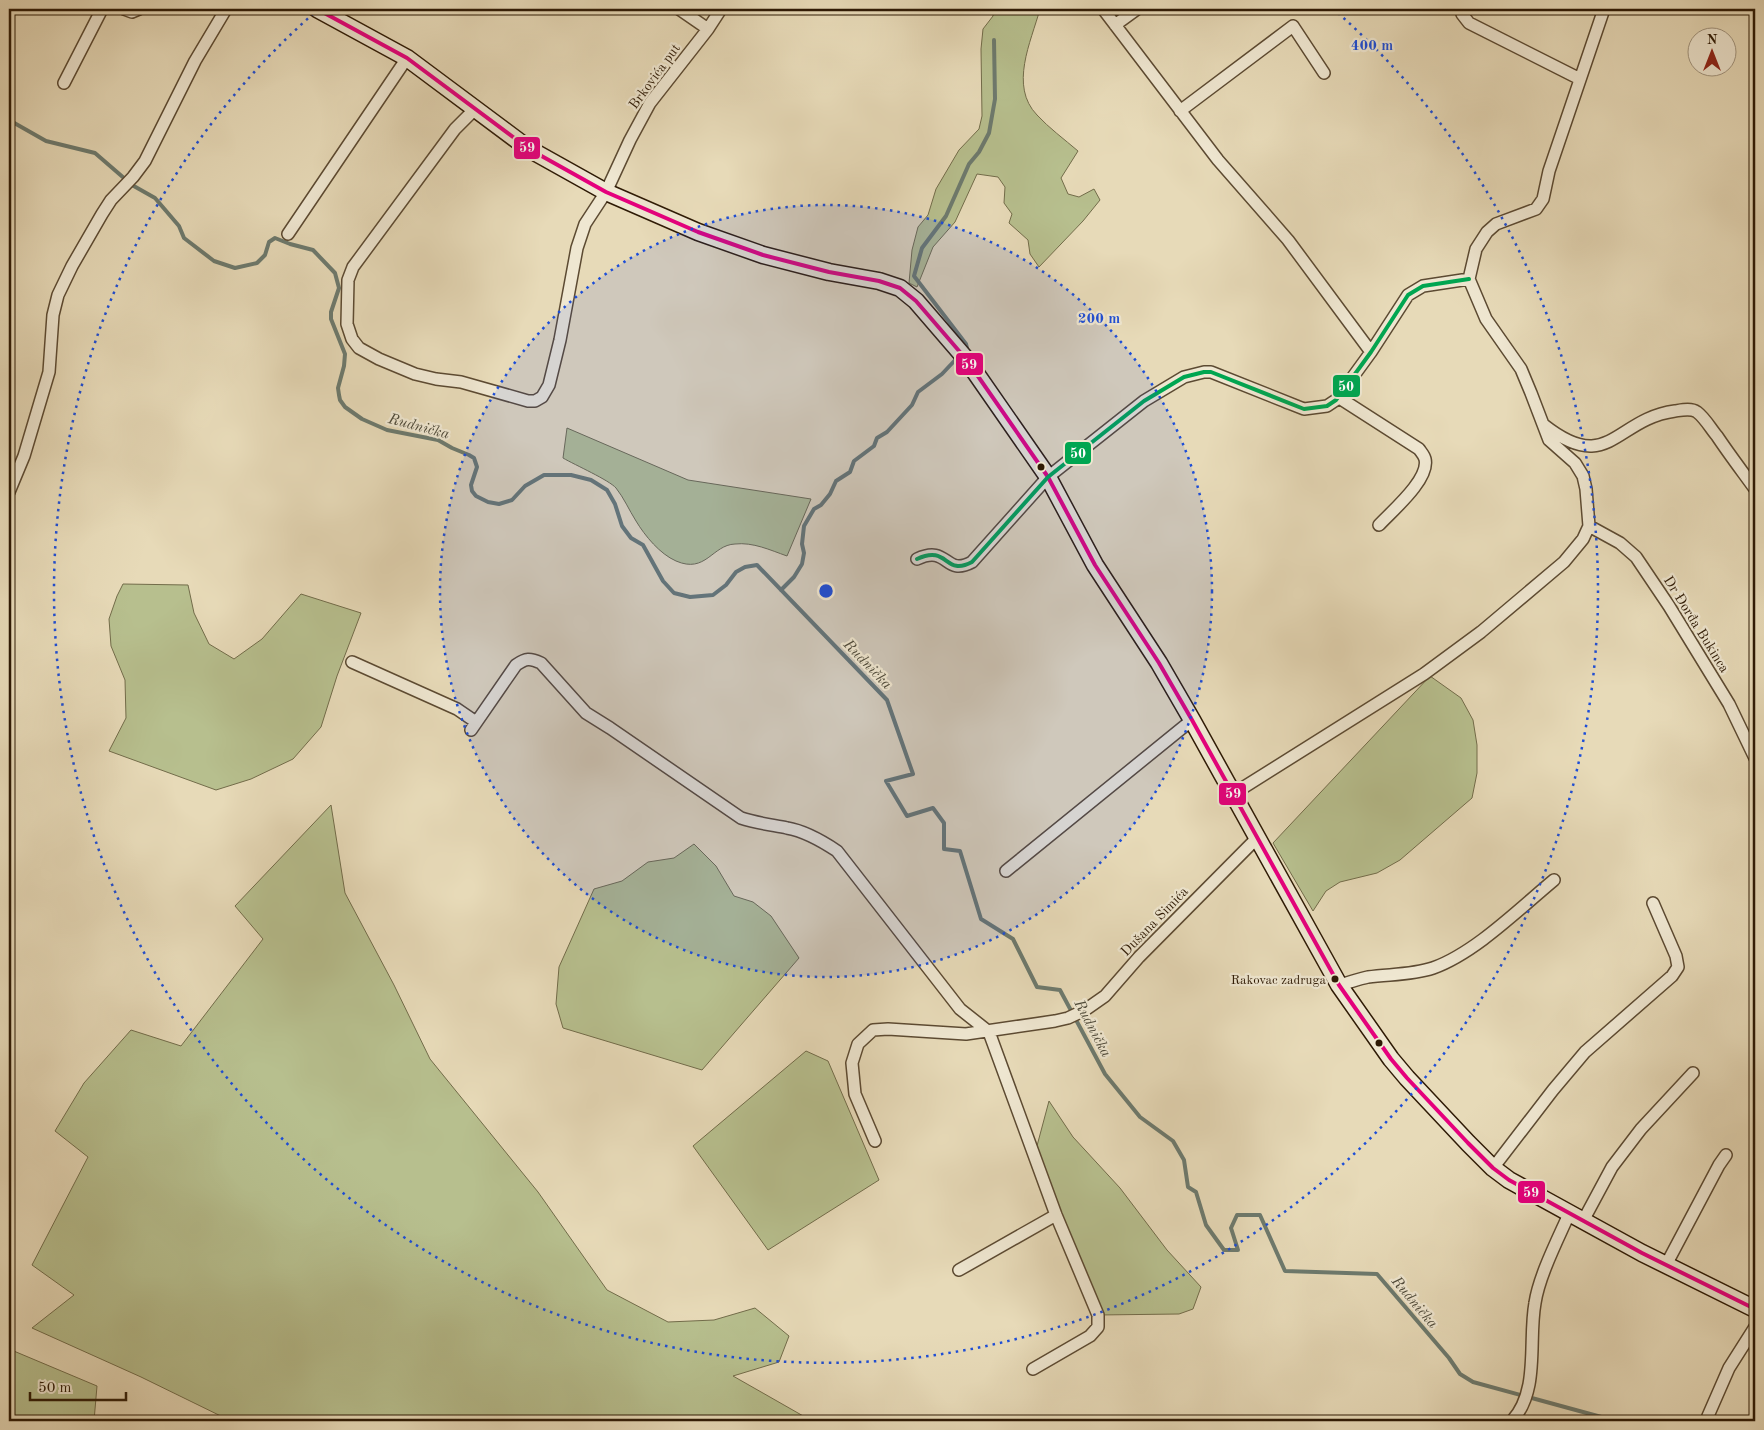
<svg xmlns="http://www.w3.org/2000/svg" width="1764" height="1430" viewBox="0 0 1764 1430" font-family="'Old Standard TT',serif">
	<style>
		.green { fill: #b7bf8e; stroke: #726c4a }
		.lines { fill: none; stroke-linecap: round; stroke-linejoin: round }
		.stream { stroke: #6d7a6e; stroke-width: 4 }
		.street-casing { stroke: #5c4a32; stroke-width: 14 }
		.secondary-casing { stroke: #2e1a05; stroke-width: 19 }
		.street { stroke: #efe7d1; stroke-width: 11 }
		.secondary { stroke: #efe7d1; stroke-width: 16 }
		.bus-1-casing { stroke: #efe7d1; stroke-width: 8 }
		.bus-2-casing { stroke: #efe7d1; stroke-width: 8 }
		.bus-1 { stroke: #e5007d; stroke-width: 4 }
		.bus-2 { stroke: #00a651; stroke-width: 4 }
		.ring { fill: none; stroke: #1d4ed8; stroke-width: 2.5; stroke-dasharray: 2.5 5 }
		.bus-dot { fill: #2e1a05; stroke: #efe7d1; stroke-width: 2 }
		.labels { text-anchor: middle; stroke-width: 4.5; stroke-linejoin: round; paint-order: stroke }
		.bus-label { font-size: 13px; fill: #2e1a05; stroke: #efe7d1; text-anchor: end }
		.street-label { font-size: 14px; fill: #2e1a05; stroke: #efe7d1 }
		.water-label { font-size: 15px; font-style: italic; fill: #4e4a3a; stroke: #efe7d1 }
		.centre { fill: #1d4ed8; stroke: #efe7d1; stroke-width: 2.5 }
		.ring-label { font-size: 15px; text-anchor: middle; font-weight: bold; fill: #1d4ed8; stroke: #efe7d1; stroke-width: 4.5; stroke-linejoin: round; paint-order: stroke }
		.line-badge { stroke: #efe7d1; stroke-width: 2 }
		.badge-label { font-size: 14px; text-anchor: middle; font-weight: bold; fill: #fff }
	</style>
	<rect width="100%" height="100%" fill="#e7dab8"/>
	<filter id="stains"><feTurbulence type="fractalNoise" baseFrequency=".004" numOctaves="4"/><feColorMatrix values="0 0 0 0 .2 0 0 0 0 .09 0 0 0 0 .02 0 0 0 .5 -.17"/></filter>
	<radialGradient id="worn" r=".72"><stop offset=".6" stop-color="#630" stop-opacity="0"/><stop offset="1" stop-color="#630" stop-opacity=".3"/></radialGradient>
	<path class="green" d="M994 9H1040C1031 42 1009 86 1037 115 1049 128 1064 139 1078 151L1061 178 1068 194 1079 197 1094 189 1100 200 1083 221 1039 267 1030 254 1028 240 1009 223 1012 214 1004 203 1005 187 998 177 977 174 955 222 933 247 917 287 909 283 912 250 918 227 928 215 936 189 959 150 979 129 982 116 981 49 983 29 993 16Z
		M567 428 688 480 811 499 787 556C770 550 753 542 735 544 712 545 706 574 676 561 660 554 645 536 636 521 629 510 624 498 616 488 609 480 575 465 563 458Z
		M123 584 188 585 194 613 209 644 234 659 262 639 301 594 361 613 337 676 321 727 293 759 251 779 216 790 109 751 126 718 125 680 111 646 109 619 117 596Z
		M1430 676 1461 698 1473 720 1477 745V773L1472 798 1400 860 1377 873 1340 882 1326 891 1313 911 1273 843Z
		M331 805 345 893 394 985 430 1059 538 1192 607 1290 668 1322 714 1320 755 1308 789 1336 779 1362 733 1376 812 1421H231L141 1377 32 1328 74 1295 32 1265 88 1157 55 1131 84 1083 131 1030 181 1046 263 939 235 906Z
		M694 844 716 866 734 896 753 902 771 916 799 958 702 1070 563 1028 556 1004 559 967 594 889 622 881 648 862 674 858Z
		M806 1051 828 1061 879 1180 768 1250 693 1146Z
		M1049 1101 1073 1137 1120 1188 1167 1250 1201 1287 1193 1309 1179 1314 1098 1315 1034 1157Z
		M9 1349 97 1386 94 1421H9Z"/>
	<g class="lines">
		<path class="stream" d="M9 120 46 141 95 153 132 185 155 198 179 226 184 238 214 261 235 268 257 263 265 255 269 242 275 238 290 244 313 250 335 273 339 288 331 312V319L345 354 344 366 338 388 339 395 340 400 345 407 362 419 387 430 438 440 452 448 469 455 474 458 477 467 471 485 472 491 476 496 488 502 499 504 512 500 525 486 544 475H571L591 480 607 490 615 504 622 526 631 538 643 545 663 581 674 593 690 597 713 595 726 585 736 572 745 567 757 565 887 700 913 774 886 781 907 816 933 808 944 823V849L960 851 981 919 1013 939 1037 987 1060 990 1105 1074 1140 1117 1173 1141 1184 1160 1188 1187 1196 1192 1206 1225 1224 1250H1238L1231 1228 1237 1215H1260L1285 1271 1377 1274 1449 1358 1460 1374 1473 1382 1616 1421
			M965 350 967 348 966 344 914 276 922 248 946 216 969 164 979 152 989 133 995 99 994 40
			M781 590 794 577 802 564 804 553 802 544 804 526 814 509 821 505 830 494 836 481 850 472 854 461 874 446 877 438 887 432 912 405 918 392 942 374 958 357"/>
		<g class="street-casing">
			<path id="street" d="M124 9 132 12 139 9
				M679 9 708 29
				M1103 9 1218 160 1288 240 1371 352
				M1461 9 1462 14 1469 23 1580 79
				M1115 25 1137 9
				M64 83 102 9
				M475 109 455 129 353 267 348 280 347 324 352 339 359 348 379 359 415 374 436 379 461 382 528 401H535L542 397 549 385 560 340 577 248 585 224 606 192 630 140 650 103 708 29 721 9
				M1180 111 1293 26 1324 73
				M288 234 407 58
				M1338 397 1419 449C1421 452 1424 455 1425 459 1430 479 1392 511 1379 525
				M1544 425C1609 476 1615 419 1675 411 1682 410 1691 408 1697 412 1705 418 1711 429 1717 436 1729 454 1742 471 1755 489
				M9 492 24 456 49 372 53 315 58 295 72 266 102 214 111 200 133 177 145 161 195 61 226 9
				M1589 526 1620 543 1636 557 1669 606 1729 704 1755 758
				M917 559C949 544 944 577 972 562L1048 477 1144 401 1184 377 1204 372H1211L1304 409 1327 406 1336 400 1371 352 1408 295 1423 286 1469 279
				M352 662 457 709 476 722
				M471 730 516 665C526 658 530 658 541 663L586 713 610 728 741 818C756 823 772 825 787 828 805 831 822 841 837 851L960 1009 989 1032 1056 1215 1098 1315V1327L1090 1336 1033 1369
				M1233 794 1424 674 1481 632 1564 562 1583 539 1589 526 1586 489 1583 476 1575 463 1549 440 1531 393 1521 369 1486 319 1469 279 1476 249 1487 232 1496 224 1536 209 1543 199 1549 171 1604 9
				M1006 871 1192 720
				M1339 985C1348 983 1358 979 1368 977 1390 974 1412 975 1433 968 1475 953 1519 909 1554 880
				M875 1141 855 1094 852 1063 858 1044 873 1030 888 1029 966 1034 1055 1021 1068 1018 1085 1010 1105 996 1139 957 1257 838
				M1493 1168 1553 1090 1585 1052 1672 976 1678 967 1676 956 1653 903
				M1583 1221 1612 1167 1641 1129 1693 1073
				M1666 1265 1719 1165 1726 1155
				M959 1270 1056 1215
				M1512 1421C1540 1390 1528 1341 1535 1303 1539 1276 1558 1239 1569 1214
				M1708 1421V1416L1729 1368 1755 1327"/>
		</g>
		<g class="secondary-casing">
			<path id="secondary" d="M317 9 407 58 529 149 606 192 698 232 763 255 829 272 879 281 900 288 916 301 966 359 1048 477 1095 565 1159 663 1192 720 1339 985 1391 1059 1407 1078 1468 1143 1493 1168 1509 1180 1642 1253 1755 1309"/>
		</g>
		<use href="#street" class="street"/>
		<use href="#secondary" class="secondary"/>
		<g class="bus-1-casing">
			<path id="bus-1" d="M317 9 407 58 529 149 606 192 698 232 763 255 829 272 879 281 900 288 916 301 966 359 1048 477 1095 565 1159 663 1192 720 1339 985 1391 1059 1407 1078 1468 1143 1493 1168 1509 1180 1642 1253 1755 1309"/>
		</g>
		<g class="bus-2-casing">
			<path id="bus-2" d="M917 559C949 544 944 577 972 562L1048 477 1144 401 1184 377 1204 372H1211L1304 409 1327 406 1336 400 1371 352 1408 295 1423 286 1469 279"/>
		</g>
		<use href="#bus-1" class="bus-1"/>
		<use href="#bus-2" class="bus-2"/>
	</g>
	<circle cx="826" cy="591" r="386" fill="#1d4ed8" fill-opacity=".12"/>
	<g class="ring">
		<circle cx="826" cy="591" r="386"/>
		<path d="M1338 13A772 772 0 1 1 314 13"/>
	</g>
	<g class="bus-dot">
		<circle cx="1041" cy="467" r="4.5"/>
		<circle cx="1335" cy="979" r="4.5"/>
		<circle cx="1379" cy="1043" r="4.5"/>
	</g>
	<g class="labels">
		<g class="bus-label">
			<text x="1326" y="984">Rakovac zadruga</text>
		</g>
		<g class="street-label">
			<text transform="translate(654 76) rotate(-54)" y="5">Brkovića put</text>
			<text transform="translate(1697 624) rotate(58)" y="5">Dr Đorđa Bukinca</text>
			<text transform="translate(1154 921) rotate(-46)" y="5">Dušana Simića</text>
		</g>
		<g class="water-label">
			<text transform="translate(419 426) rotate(15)" y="5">Rudnička</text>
			<text transform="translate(868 664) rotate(46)" y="5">Rudnička</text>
			<text transform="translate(1093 1028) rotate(62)" y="5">Rudnička</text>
			<text transform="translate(1415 1302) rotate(50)" y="5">Rudnička</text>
		</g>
	</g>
	<circle cx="826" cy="591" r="8" class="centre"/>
	<g class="ring-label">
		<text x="1372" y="50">400 m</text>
		<text x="1099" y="323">200 m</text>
	</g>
	<g class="line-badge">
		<rect x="513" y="136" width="28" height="24" rx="5" fill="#e5007d"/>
		<rect x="955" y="352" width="29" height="24" rx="5" fill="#e5007d"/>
		<rect x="1332" y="374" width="29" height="24" rx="5" fill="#00a651"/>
		<rect x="1064" y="441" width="28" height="24" rx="5" fill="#00a651"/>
		<rect x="1218" y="782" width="29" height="24" rx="5" fill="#e5007d"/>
		<rect x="1517" y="1180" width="29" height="24" rx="5" fill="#e5007d"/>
	</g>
	<g class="badge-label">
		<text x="527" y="152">59</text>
		<text x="969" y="369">59</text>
		<text x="1346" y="391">50</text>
		<text x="1078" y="458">50</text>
		<text x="1233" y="798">59</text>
		<text x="1531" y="1197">59</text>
	</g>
	<rect width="1764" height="1430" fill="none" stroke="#e7dab8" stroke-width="30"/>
	<rect x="10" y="10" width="1744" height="1410" fill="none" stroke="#2e1a05" stroke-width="2.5"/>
	<rect x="15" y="15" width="1734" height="1400" fill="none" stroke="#2e1a05"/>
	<g transform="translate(1712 52)"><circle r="24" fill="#efe7d1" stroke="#a2957f"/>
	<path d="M0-4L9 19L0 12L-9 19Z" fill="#8f2418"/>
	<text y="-8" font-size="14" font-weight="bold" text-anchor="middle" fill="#2e1a05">N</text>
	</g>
	<path d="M30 1392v8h96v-8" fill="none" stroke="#2e1a05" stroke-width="2.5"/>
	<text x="38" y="1392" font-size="15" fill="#2e1a05" stroke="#efe7d1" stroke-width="4" paint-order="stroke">50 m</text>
	<rect width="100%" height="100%" filter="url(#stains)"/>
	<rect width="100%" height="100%" fill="url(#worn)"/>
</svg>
